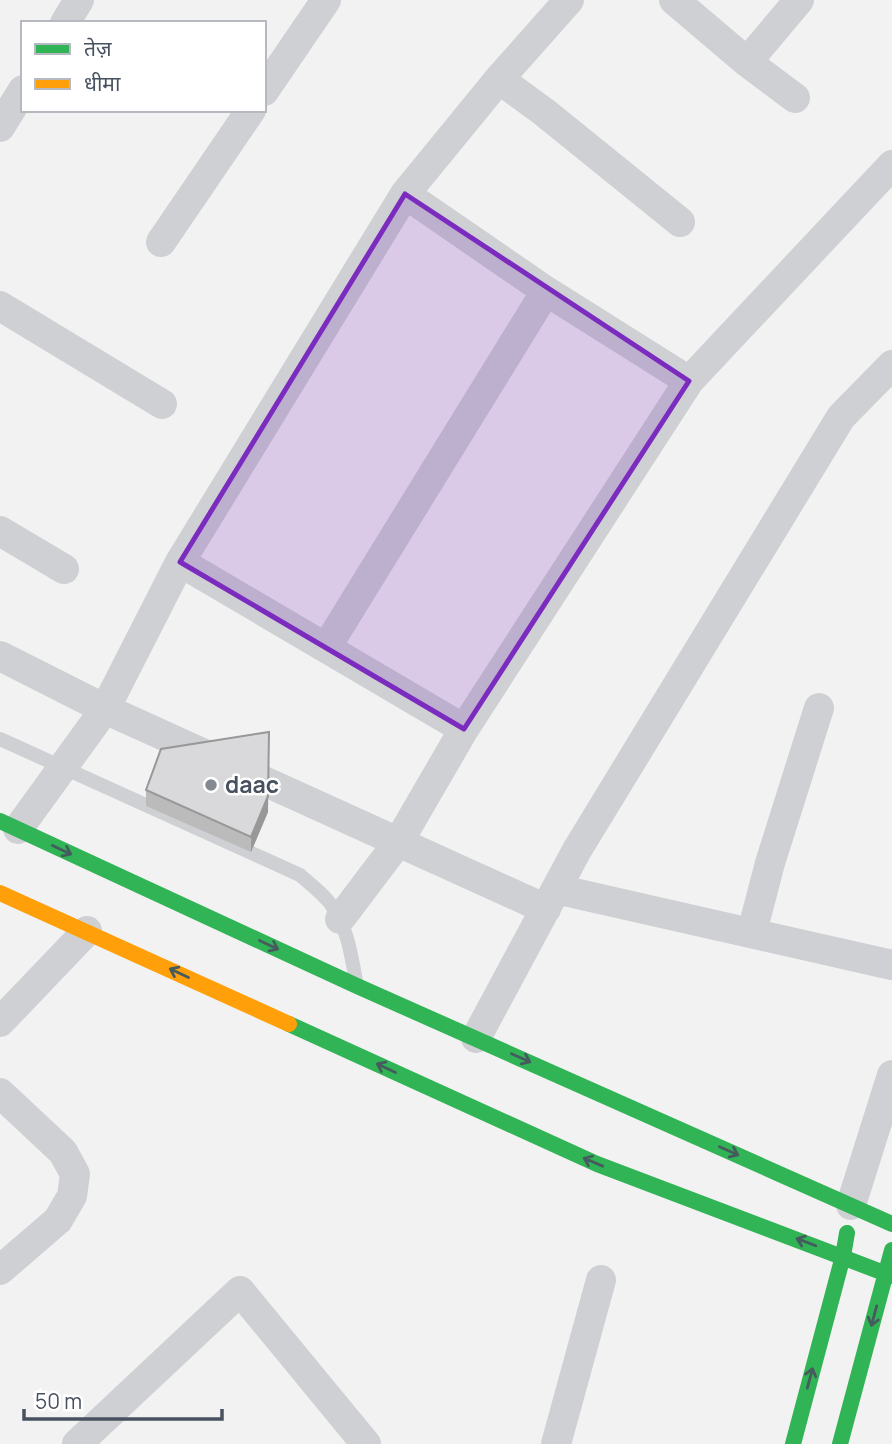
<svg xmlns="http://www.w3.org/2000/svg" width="892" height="1444" viewBox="0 0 892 1444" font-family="Manrope,'Noto Sans Devanagari',sans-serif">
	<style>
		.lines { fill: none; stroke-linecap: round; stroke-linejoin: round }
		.lane { stroke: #ced0d3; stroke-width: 14 }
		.street { stroke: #ced0d3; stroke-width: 30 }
		.fast { stroke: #30b455; stroke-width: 16 }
		.slow { stroke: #ff9f0a; stroke-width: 16 }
		.wall { fill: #bbbbbc }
		.shaded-wall { fill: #989899 }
		.building { fill: #d9d9db; stroke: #989899; stroke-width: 2 }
		.oneway { stroke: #465b5e }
		.marked { fill: #7b2cbf; fill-opacity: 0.2; stroke: #7b2cbf; stroke-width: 5; stroke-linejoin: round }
		.poi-dot { fill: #848992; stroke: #fff; stroke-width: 2.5 }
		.labels { text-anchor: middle; stroke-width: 5; stroke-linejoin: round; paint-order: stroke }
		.poi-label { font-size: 23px; font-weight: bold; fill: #48515f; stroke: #fff; text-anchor: start }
	</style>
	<rect width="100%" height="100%" fill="#f2f2f2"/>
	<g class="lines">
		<path class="lane" d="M0 739 300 875C310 884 321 892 329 902 347 925 351 953 356 981"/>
		<path class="street" d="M674 0 747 62 795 98
			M65 23 79 0
			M747 62 799 0
			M499 79 544 112 680 222
			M264 91 326 0
			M0 127 23 90
			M405 194 546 291 689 381
			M161 242 251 110
			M0 306 162 404
			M0 531 64 569
			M180 562 464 729
			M326 648 546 291
			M0 656 105 709 546 909
			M18 829 105 709 180 562 405 194 499 79 569 0
			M556 889 892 965
			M340 919 399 841 464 729 689 381 892 165
			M752 932 770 863 819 708
			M0 1022 87 931
			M476 1038 577 850 841 417 892 365
			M0 1093 63 1152 75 1174 72 1196 58 1220 0 1270
			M851 1205 892 1075
			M77 1444 240 1291 366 1444
			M556 1444 601 1280"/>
		<path class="fast" d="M0 821 357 986 892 1224
			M289 1024 597 1164 892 1276
			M793 1444 843 1256 847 1233
			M840 1444 892 1250"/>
		<path class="slow" d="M0 893 289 1024"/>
	</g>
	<path class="wall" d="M146 790 268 812 251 852 146 806Z"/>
	<path class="shaded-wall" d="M269 732 268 812 251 852V837Z"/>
	<path class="building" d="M269 732 268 796 251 837 146 790 161 749Z"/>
	<defs><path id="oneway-shaft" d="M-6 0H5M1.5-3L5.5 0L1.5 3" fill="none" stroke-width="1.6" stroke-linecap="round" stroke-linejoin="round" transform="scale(1.75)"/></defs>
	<g class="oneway">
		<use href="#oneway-shaft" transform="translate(62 850) rotate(25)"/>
		<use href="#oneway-shaft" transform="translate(269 945) rotate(25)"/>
		<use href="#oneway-shaft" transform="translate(179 973) rotate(-155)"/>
		<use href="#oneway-shaft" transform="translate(521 1058) rotate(24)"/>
		<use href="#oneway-shaft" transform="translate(386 1068) rotate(-155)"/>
		<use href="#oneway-shaft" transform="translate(729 1151) rotate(24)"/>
		<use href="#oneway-shaft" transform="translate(593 1162) rotate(-157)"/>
		<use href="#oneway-shaft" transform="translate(806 1242) rotate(-159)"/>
		<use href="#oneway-shaft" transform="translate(874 1316) rotate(105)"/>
		<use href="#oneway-shaft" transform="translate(810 1378) rotate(-75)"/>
	</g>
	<path class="marked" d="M405 194 689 381 464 729 180 562Z"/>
	<circle class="poi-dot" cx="211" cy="785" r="7"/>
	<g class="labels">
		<g class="poi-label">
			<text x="225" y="793">daac</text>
		</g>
	</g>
	<rect x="21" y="21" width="245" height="91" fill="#ffffff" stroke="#b6b9bf" stroke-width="2"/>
	<rect x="35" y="44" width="35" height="10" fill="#30b455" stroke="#b6b9bf" stroke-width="2"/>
	<text x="84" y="56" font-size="21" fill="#48515f">तेज़</text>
	<rect x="35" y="79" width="35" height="10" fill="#ff9f0a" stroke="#b6b9bf" stroke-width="2"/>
	<text x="84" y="91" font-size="21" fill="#48515f">धीमा</text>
	<path d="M24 1409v10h198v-10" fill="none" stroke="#48515f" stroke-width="3.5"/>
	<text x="35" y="1409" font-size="21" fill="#48515f" stroke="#ffffff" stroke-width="5" paint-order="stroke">50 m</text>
</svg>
